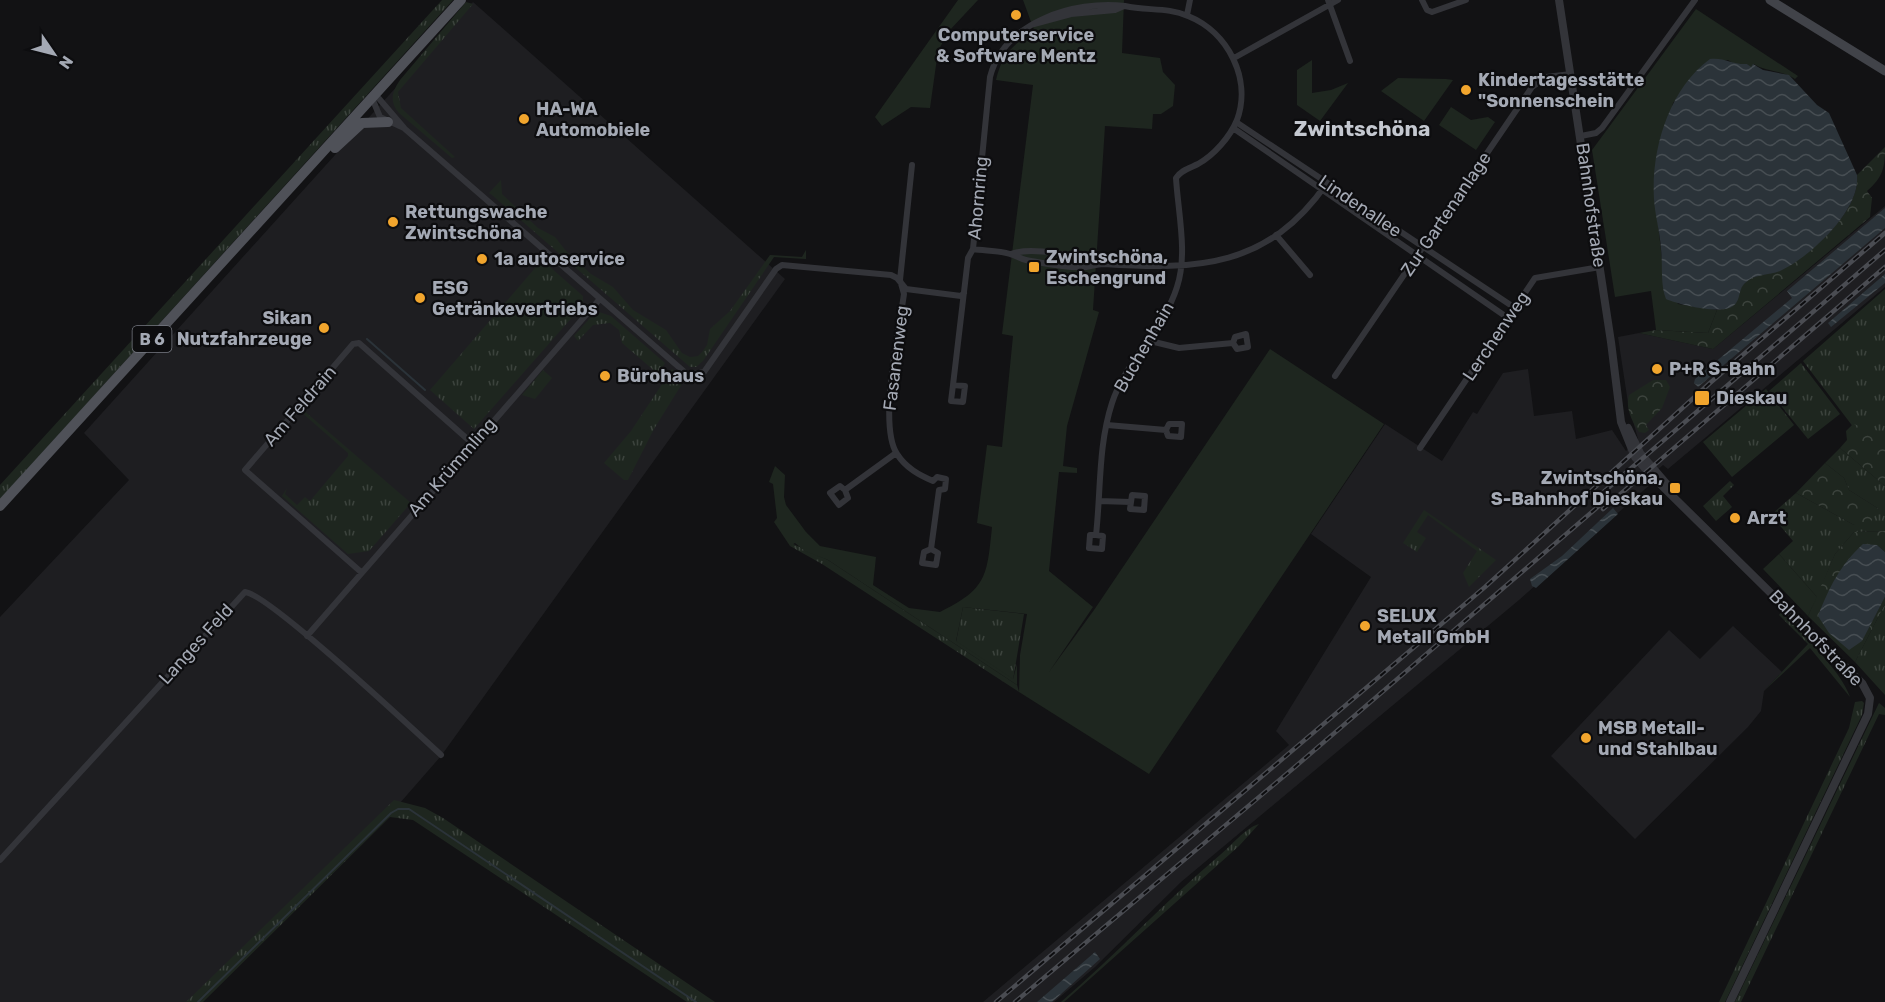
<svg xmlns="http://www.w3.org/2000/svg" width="1885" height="1002" viewBox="0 0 1885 1002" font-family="Rubik,sans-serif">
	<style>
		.built { fill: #1e1e21 }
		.grass { fill: url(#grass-tufts) }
		.forest { fill: url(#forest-crowns) }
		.green { fill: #1e261f }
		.water { fill: url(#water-waves) }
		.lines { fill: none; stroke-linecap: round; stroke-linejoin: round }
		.stream { stroke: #2b3339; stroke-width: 2 }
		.minor { stroke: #333439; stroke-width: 6 }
		.tertiary { stroke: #333439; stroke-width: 8 }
		.secondary { stroke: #414349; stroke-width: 9 }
		.primary { stroke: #4f5158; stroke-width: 10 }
		.rail-casing { stroke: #4a4c52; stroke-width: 4.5 }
		.rail { stroke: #0d0d0f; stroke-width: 2; stroke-dasharray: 7; stroke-linecap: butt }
		.poi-dot { fill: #f1a52d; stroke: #0d0d0f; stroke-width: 2 }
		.labels { text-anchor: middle; stroke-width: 4.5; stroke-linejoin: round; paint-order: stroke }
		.shield { fill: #0d0d0f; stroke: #777a82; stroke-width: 1.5 }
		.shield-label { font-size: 16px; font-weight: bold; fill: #a4a9b4 }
		.poi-label { font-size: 18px; font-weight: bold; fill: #a4a9b4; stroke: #0d0d0f; text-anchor: start }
		.street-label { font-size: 18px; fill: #a4a9b4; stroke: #0d0d0f }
		.quarter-label { font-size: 21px; font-weight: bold; fill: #c4c8d0; stroke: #0d0d0f }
	</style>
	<defs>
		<pattern id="grass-tufts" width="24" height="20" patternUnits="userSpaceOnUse" patternTransform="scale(1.5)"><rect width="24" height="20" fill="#1e261f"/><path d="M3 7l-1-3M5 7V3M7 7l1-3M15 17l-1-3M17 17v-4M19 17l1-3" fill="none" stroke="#3c433d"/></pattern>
		<pattern id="forest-crowns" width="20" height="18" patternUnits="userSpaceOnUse" patternTransform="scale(1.5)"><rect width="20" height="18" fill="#1e261f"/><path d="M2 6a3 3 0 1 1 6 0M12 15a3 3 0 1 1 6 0" fill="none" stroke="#3c433d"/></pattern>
		<pattern id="water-waves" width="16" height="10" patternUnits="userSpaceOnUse" patternTransform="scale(1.5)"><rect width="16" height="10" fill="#2b3339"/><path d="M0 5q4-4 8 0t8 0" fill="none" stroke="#474e53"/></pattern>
	</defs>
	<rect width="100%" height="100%" fill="#121214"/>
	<path class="built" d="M473 2 785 279 441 756 400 803 195 1002H0V617L129 480 84 433Z
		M1885 206V287L1668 469 1663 465 1648 478 1652 483 1519 600 1181 882 1095 967 1054 1002H983L1289 745 1276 731 1371 577 1311 534 1385 424 1442 461 1473 412 1477 414 1503 373 1528 369 1534 416 1572 411 1576 439 1612 430 1626 451 1638 439 1628 403 1618 337 1639 333 1713 349Z
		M1733 626 1782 672 1764 691 1761 711 1748 727 1635 839 1551 756 1669 630 1700 659Z"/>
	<path class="grass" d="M442 0H453L0 499V485Z
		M466 2 473 4 398 92 401 108 455 157 452 158 399 113C389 101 392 92 400 80Z
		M501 180 502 194 538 228 555 237 566 251 591 274 613 287 633 310 666 330 682 353 690 357 698 356 702 352 707 345 710 329 730 311 770 255 802 257 806 250V259L774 257 703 361 696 367H690L492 195 489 193Z
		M542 260 583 296V305L474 429 430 390Z
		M1885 289V437L1854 428 1803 361Z
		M599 312 611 316 665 363 658 374 622 343 619 330 610 323 593 325 578 341 574 336 591 317Z
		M1801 363 1840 414 1808 439 1769 391Z
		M672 369 685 379 654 429 628 480H624L604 463 631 431Z
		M543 370 552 378 535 399 522 395Z
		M1766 389 1794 425 1732 477 1703 442Z
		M302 409 411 503 369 551 348 554 282 496 287 488 285 494 297 505 305 497 310 501 348 456V453L300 411Z
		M1840 448 1885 486V531L1854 532 1835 554 1817 597 1779 554 1793 541 1771 515 1796 493 1854 525 1879 509 1849 490 1844 478 1825 463Z
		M1730 481 1734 485 1723 496 1732 507 1716 521 1703 506Z
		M1424 510 1496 560 1469 587 1463 573 1477 551 1428 515 1417 532 1426 538 1417 552 1403 543Z
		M791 543 828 560 1017 685 1019 692 822 564 790 546Z
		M1885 604V695L1855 662Z
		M963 607 1024 614 1013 680 956 642Z
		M1781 612C1800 631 1842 672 1850 697L1810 648 1764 691 1808 644 1779 615Z
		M1862 701 1864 703 1862 715 1725 1002H1719L1849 728 1855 702Z
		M1879 703 1885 708V715L1879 714 1741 1002H1735Z
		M394 800 425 808 443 818 715 1002H687L413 820 390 817 203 1002H186Z
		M1259 824 1239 846 1064 1002H1061C1116 955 1164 902 1220 855 1231 846 1245 828 1259 824Z"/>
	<path class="forest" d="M1885 147C1885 168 1883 177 1867 191L1872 198 1870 217 1713 349 1639 333 1656 330 1708 333 1717 310C1747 306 1732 292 1747 281 1758 273 1770 275 1782 269 1811 255 1861 210 1857 175Z
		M1653 380H1666L1670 387 1662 408 1646 425 1649 430 1645 433 1639 432C1632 422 1625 407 1629 395Z
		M1853 424 1885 433V486L1840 448 1847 440 1846 431Z
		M1825 463 1844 478 1849 490 1879 509 1870 523 1854 525 1796 493Z
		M1885 531V552L1877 545 1862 640 1885 597V604L1855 662 1808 616 1835 554 1854 532Z"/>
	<path class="green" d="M958 0H978L949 31 938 51 930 108 911 107 882 126 875 117Z
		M1023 0H1124L1122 53 1160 58 1163 72 1175 85 1173 106 1161 114H1153L1152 129 1105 126 1093 310 1099 312 1067 426 1063 466 1077 468V473L1059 472 1049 571 1093 607 1049 672 1094 610 1270 349 1384 424 1149 774 1019 692 1020 655 1027 614 963 607 956 641 1013 679 1017 664V685L828 560 805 551 795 543 790 546 774 522 777 518 773 484 769 482 775 466 785 475 784 497 786 505 806 532 820 546 876 557 873 585 909 608 940 612C987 589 987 576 992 527L977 523 987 445 1002 447 1013 336 1002 334 1033 85 996 80C1003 52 1012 47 1034 30Z
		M1696 9 1798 76 1795 79C1782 70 1766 72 1754 64L1751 68 1747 64 1736 65 1728 60 1702 66 1673 103 1654 189 1663 268 1678 304 1717 310 1708 333 1656 330 1651 291 1615 297 1592 150Z
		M1312 60V93L1331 90 1348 83 1320 121 1297 105V70Z
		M1398 78 1446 79 1453 80 1424 121 1381 91Z
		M1451 107 1471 120 1488 117 1495 122 1476 150 1439 125Z
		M1779 554 1817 597 1808 616 1763 569Z"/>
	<path class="water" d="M1710 59C1724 57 1733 65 1747 64L1751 67 1753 64 1763 70 1789 75 1817 105 1829 113 1857 175C1861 210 1810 257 1780 271 1768 276 1756 273 1745 283 1737 290 1742 304 1729 308 1715 313 1680 305 1666 299 1660 284 1663 265 1661 249 1660 232 1655 216 1654 199 1651 149 1669 89 1710 59Z
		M1885 208V228L1698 387 1694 383 1695 379 1792 298 1787 291Z
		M1885 274V283L1831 327 1828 323Z
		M1613 508 1618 514 1536 588 1532 586 1530 579 1562 556Z
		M1863 544 1877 545 1885 552V597L1862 641 1849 650 1829 633 1818 616C1829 588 1840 565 1863 544Z
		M1095 952 1100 959 1052 1002H1037Z"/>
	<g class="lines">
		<path class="stream" d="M367 339 425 390
			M198 1002 391 813 398 809H409L696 1002"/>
		<path class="minor" d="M1328 0 1350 61
			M1422 0 1427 10 1432 12 1466 0
			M1187 15 1190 0
			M1034 24 1071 14 1115 10 1124 6
			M1234 58 1338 0
			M375 94 405 129 688 375 704 372 776 269 782 265 891 275 897 278 906 289 961 296 964 293
			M372 98 380 117 404 128
			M1236 122 1515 308
			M1233 128 1508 318
			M1581 136 1596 133 1602 128 1695 0
			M912 165 900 280 904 294C899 330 878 425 897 454 906 468 919 475 933 481L937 477 946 479 945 489 939 490 931 549 924 552 922 563 936 565 938 553 931 549
			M1276 235 1310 275
			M973 249C985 251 998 250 1010 254 1016 255 1020 259 1026 260 1044 263 1068 269 1086 267 1092 266 1097 264 1104 264 1198 270 1268 268 1327 183
			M1011 254C1032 246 1078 256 1098 264
			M1146 340 1179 348 1233 343 1237 349 1248 347 1246 334 1235 337 1233 343
			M1335 376 1532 87 1546 77 1571 74
			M953 385 951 401 963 402 965 386 953 385 968 258 973 249 990 77C1004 22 1074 0 1125 6 1146 11 1168 7 1188 16 1228 32 1252 79 1237 120 1230 137 1214 155 1198 164 1190 168 1181 170 1176 178 1178 212 1188 254 1177 287 1164 329 1126 360 1112 403 1098 446 1101 491 1096 535H1090L1089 548 1102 549 1103 536 1096 535
			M1107 425 1166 430 1168 436 1181 437 1182 424H1169L1166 430
			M1420 448 1535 278 1600 267
			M845 490 848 498 839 505 830 493 840 486 845 490 896 453
			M1099 501 1131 502 1130 509 1144 510 1145 496 1132 495 1131 502
			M361 572 245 470 353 344 359 343 473 444
			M307 636 599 300
			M0 860 245 592C268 594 414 730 441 755"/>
		<path class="tertiary" d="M1559 0 1611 342 1621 422 1635 457 1651 475 1862 683 1870 698 1868 714 1730 1002
			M1628 428 1640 453 1671 489"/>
		<path class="secondary" d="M1770 0 1885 71"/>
		<path class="primary" d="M335 148 362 123 388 122
			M0 506 461 0"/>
		<g class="rail-casing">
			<path id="rail" d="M1593 501 1885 250
				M1603 509 1885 267
				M996 1002 1485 587 1710 383 1885 233
				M1015 1002 1296 766 1607 499"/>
		</g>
		<use href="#rail" class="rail"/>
	</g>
	<g class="poi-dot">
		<circle cx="1016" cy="15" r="6"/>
		<circle cx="1466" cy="90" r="6"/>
		<circle cx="524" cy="119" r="6"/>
		<circle cx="393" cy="222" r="6"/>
		<circle cx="482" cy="259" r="6"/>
		<rect x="1028" y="261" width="12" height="12" rx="3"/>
		<circle cx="420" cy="298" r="6"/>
		<circle cx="324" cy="328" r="6"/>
		<circle cx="1657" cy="369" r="6"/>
		<circle cx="605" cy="376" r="6"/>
		<rect x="1694" y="390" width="16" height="16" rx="3"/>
		<rect x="1669" y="482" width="12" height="12" rx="3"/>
		<circle cx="1735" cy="518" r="6"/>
		<circle cx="1365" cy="626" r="6"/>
		<circle cx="1586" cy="738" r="6"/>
	</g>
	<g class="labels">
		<rect class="shield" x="132.5" y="326" width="39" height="26" rx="4.5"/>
		<g class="shield-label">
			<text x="152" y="345">B 6</text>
		</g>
		<g class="poi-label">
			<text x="1016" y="41" text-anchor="middle">Computerservice<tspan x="1016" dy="21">&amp; Software Mentz</tspan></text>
			<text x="1478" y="86">Kindertagesstätte<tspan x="1478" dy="21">"Sonnenschein</tspan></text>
			<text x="536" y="115">HA-WA<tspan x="536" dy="21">Automobiele</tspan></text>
			<text x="405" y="218">Rettungswache<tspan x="405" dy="21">Zwintschöna</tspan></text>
			<text x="1046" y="263">Zwintschöna,<tspan x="1046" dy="21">Eschengrund</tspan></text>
			<text x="494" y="265">1a autoservice</text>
			<text x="432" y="294">ESG<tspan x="432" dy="21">Getränkevertriebs</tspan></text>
			<text x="312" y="324" text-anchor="end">Sikan<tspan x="312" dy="21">Nutzfahrzeuge</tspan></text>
			<text x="1669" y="375">P+R S-Bahn</text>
			<text x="617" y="382">Bürohaus</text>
			<text x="1716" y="404">Dieskau</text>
			<text x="1663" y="484" text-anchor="end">Zwintschöna,<tspan x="1663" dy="21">S-Bahnhof Dieskau</tspan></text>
			<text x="1747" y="524">Arzt</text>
			<text x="1377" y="622">SELUX<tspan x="1377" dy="21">Metall GmbH</tspan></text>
			<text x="1598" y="734">MSB Metall-<tspan x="1598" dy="21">und Stahlbau</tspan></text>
		</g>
		<g class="street-label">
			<text transform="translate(978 198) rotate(-85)" y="6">Ahornring</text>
			<text transform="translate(1591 205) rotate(82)" y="6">Bahnhofstraße</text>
			<text transform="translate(1360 206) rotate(34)" y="6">Lindenallee</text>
			<text transform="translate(1446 214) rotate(-56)" y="6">Zur Gartenanlage</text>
			<text transform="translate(1496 336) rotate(-56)" y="6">Lerchenweg</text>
			<text transform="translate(1144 347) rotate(-60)" y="6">Buchenhain</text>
			<text transform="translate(896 358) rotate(-83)" y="6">Fasanenweg</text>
			<text transform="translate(300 406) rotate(-49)" y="6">Am Feldrain</text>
			<text transform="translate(452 467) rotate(-49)" y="6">Am Krümmling</text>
			<text transform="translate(1816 638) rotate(46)" y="6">Bahnhofstraße</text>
			<text transform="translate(196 644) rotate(-48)" y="6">Langes Feld</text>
		</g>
		<g class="quarter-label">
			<text x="1362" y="136">Zwintschöna</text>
		</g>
	</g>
	<g transform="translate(54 54) rotate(125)" stroke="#0d0d0f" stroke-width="4.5" paint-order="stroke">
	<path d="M0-4.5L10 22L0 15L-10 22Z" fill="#a4a9b4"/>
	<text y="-9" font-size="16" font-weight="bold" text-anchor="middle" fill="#a4a9b4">N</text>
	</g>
</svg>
